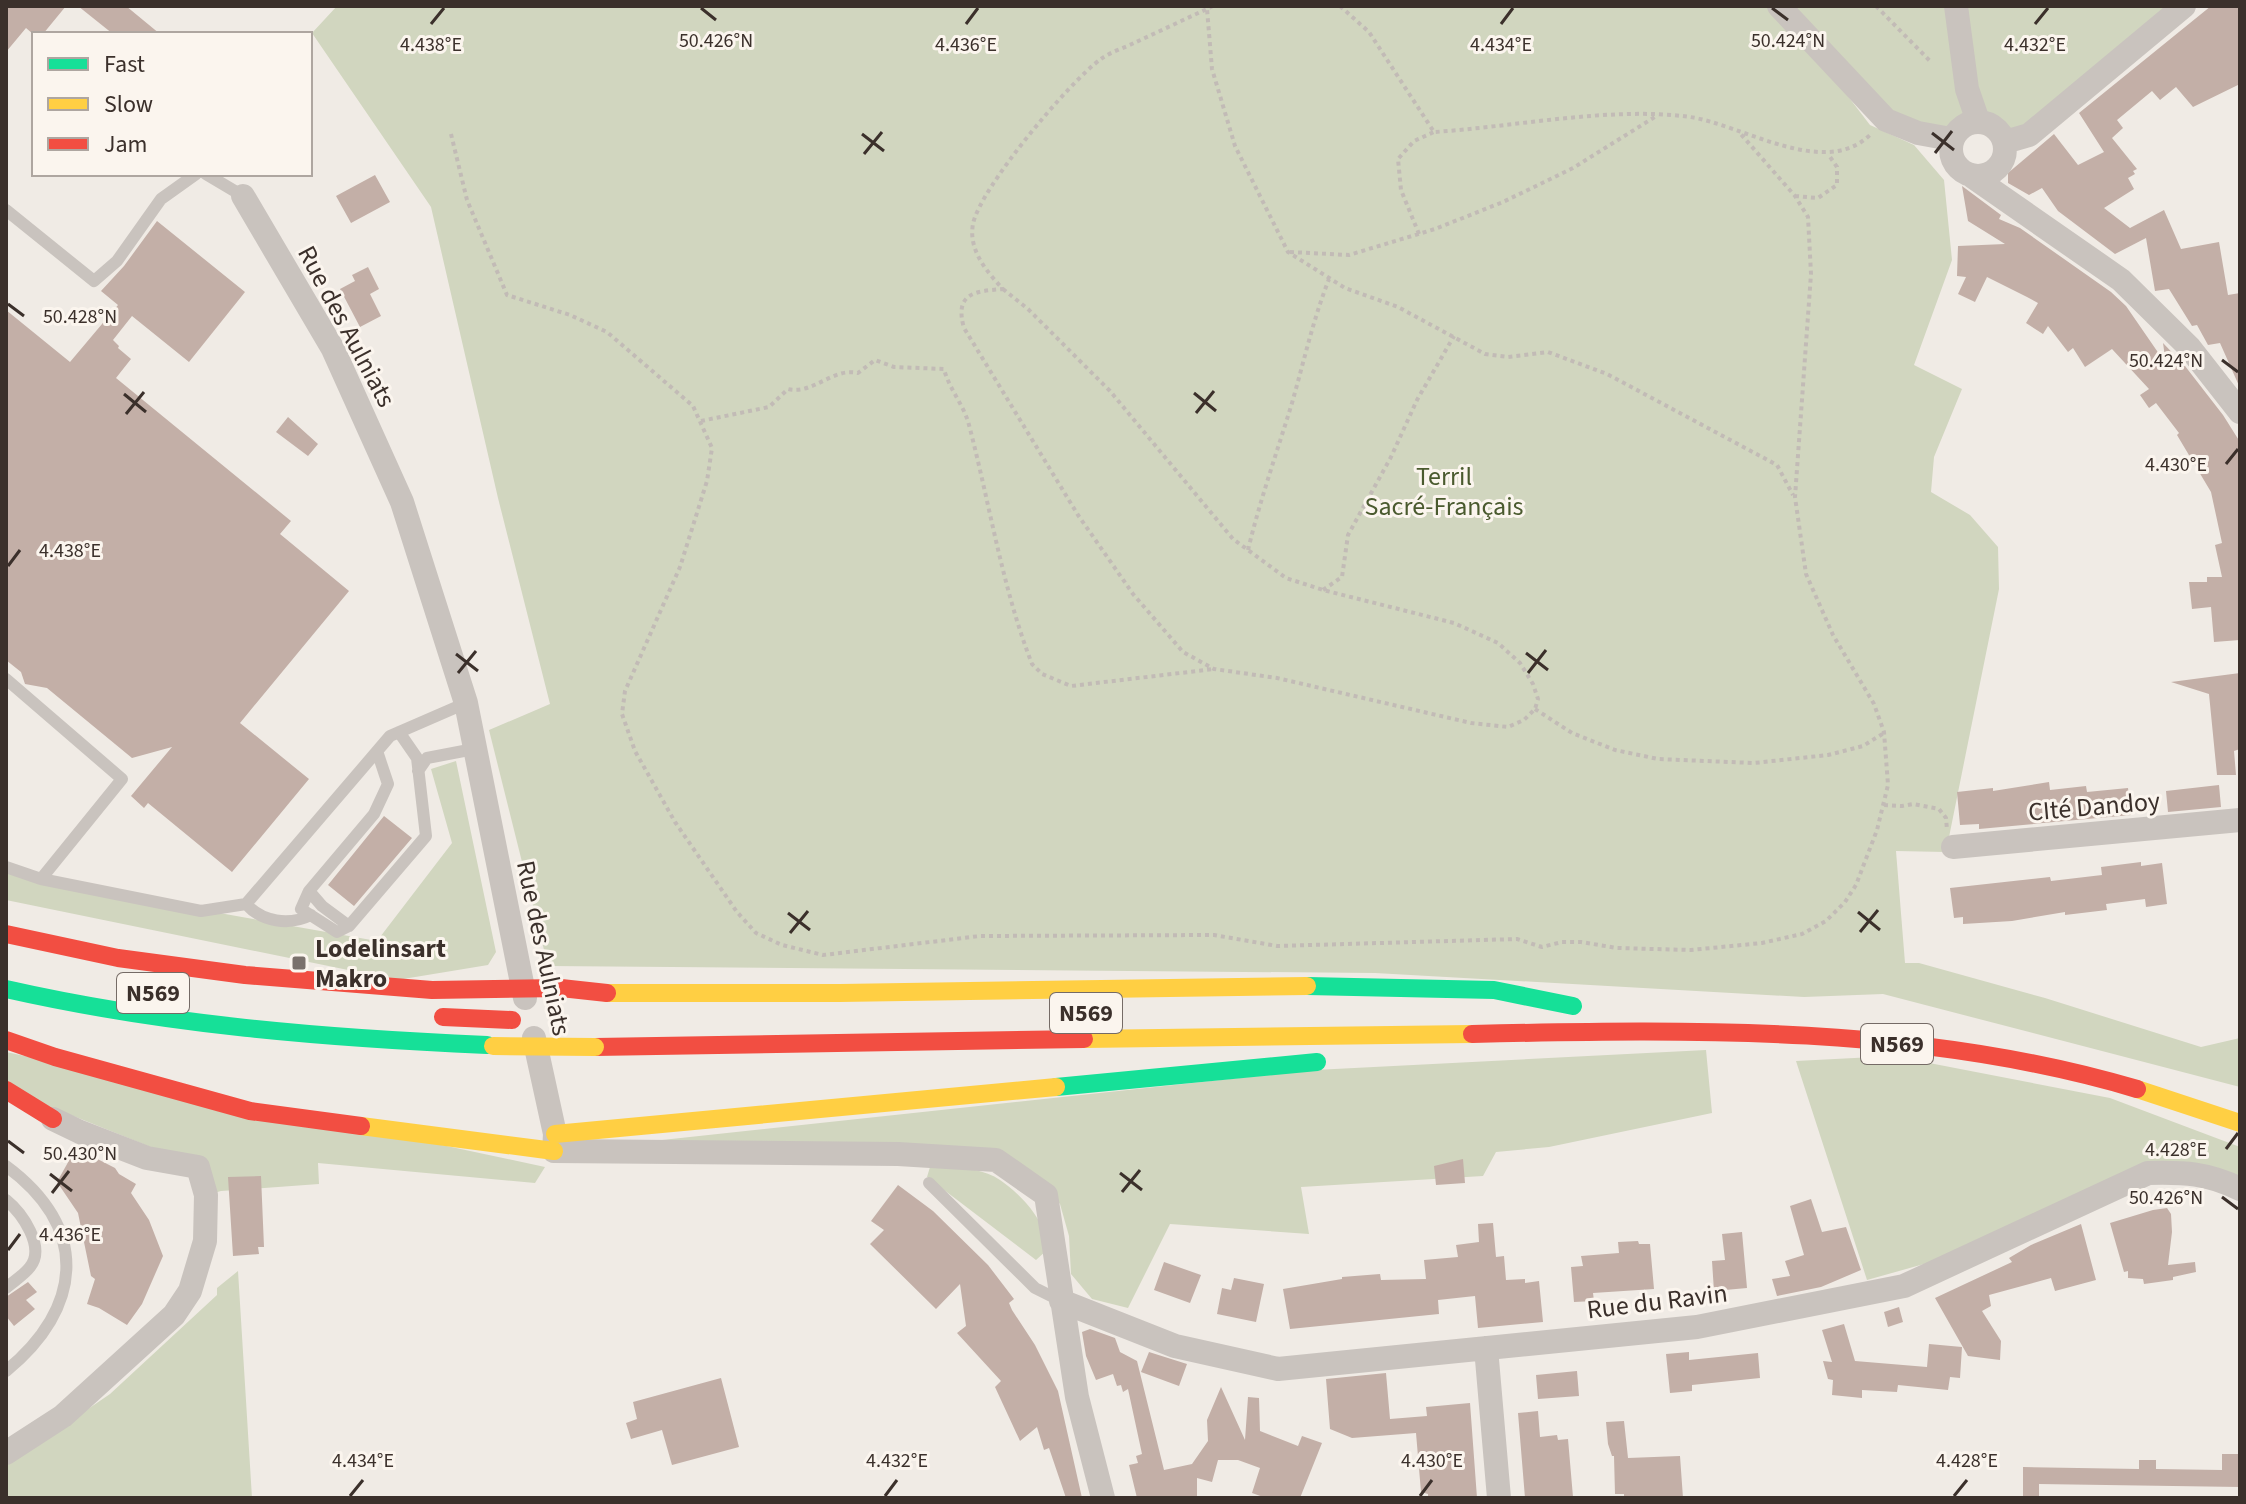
<svg xmlns="http://www.w3.org/2000/svg" width="2246" height="1504" viewBox="0 0 2246 1504" font-family="'Source Sans 3',sans-serif">
	<style>
		.green { fill: #d1d6bf }
		.building { fill: #c3afa7 }
		.lines { fill: none; stroke-linecap: round; stroke-linejoin: round }
		.path { stroke: #c2bbb6; stroke-width: 4; stroke-dasharray: 4 4; stroke-linecap: butt }
		.lane { stroke: #c9c3be; stroke-width: 12 }
		.street { stroke: #c9c3be; stroke-width: 24 }
		.fast { stroke: #16e098; stroke-width: 18 }
		.slow { stroke: #ffcf43; stroke-width: 18 }
		.jam { stroke: #f24e42; stroke-width: 18 }
		.slow-bridge { stroke: #ffcf43; stroke-width: 18 }
		.ticks { fill: none; stroke: #3b302b; stroke-width: 3 }
		.poi-dot { fill: #7a716c; stroke: #fbf5ee; stroke-width: 3 }
		.labels { text-anchor: middle; stroke-width: 6; stroke-linejoin: round; paint-order: stroke }
		.shield { fill: #fbf5ee; stroke: #756b66; stroke-width: 2 }
		.shield-label { font-size: 24px; font-weight: bold; fill: #3b302b }
		.street-label { font-size: 26px; fill: #3b302b; stroke: #fbf5ee }
		.park-label { font-size: 26px; fill: #4a5a2e; stroke: #fbf5ee }
		.poi-label { font-size: 26px; font-weight: bold; fill: #3b302b; stroke: #fbf5ee; text-anchor: start }
		.ticks-label { font-size: 20px; text-anchor: middle; fill: #3b302b; stroke: #fbf5ee; stroke-width: 6; stroke-linejoin: round; paint-order: stroke }
	</style>
	<rect width="100%" height="100%" fill="#f0ebe5"/>
	<path class="green" d="M337 6H2182L2019 134 1976 117 1936 143 1827 69 1870 125 1914 145 1944 180 1952 260 1914 365 1962 389 1934 457 1931 492 1970 515 1998 547 1999 589 1946 852 1896 851 1905 963H1919L2045 998 2201 1047 2240 1038V1087L1883 994 1804 997 1375 973 548 966 489 730 550 704 498 498 431 207 312 33Z
		M456 761 496 952 488 965 397 980 6 900V866L152 901 377 941 452 843 431 769Z
		M1706 1050 1712 1113 1549 1147 1496 1152 1483 1176 1301 1187 1309 1234 1170 1224 1128 1308 1092 1299 1071 1274 1069 1236 1060 1204 1023 1165 662 1140 1315 1070Z
		M6 1052 545 1167 535 1183 318 1163 319 1184 221 1191 206 1195 198 1166 6 1089Z
		M1893 1056 2110 1098 2240 1147V1189L2171 1176 1988 1246 1867 1280 1796 1061Z
		M946 1163C962 1168 986 1170 1000 1180 1022 1195 1048 1223 1047 1250L1036 1260 927 1177 930 1167Z
		M238 1271 252 1498H6V1465L110 1394 217 1295V1288Z"/>
	<path class="building" d="M6 6H66L43 34H33L26 28 6 52Z
		M78 6H126L160 34H113Z
		M2211 6H2240V84L2193 107 2176 87 2160 100 2152 91 2117 120 2123 128 2112 138 2137 169 2133 171 2135 174 2128 178 2134 189 2104 208 2130 228 2164 210 2181 249 2219 242 2228 295 2240 293V388L2220 343 2208 345 2197 325 2192 326 2169 289 2155 291 2146 238 2115 254 2058 211 2042 188 2029 195 2008 183V173L2054 134 2078 165 2104 152 2079 113Z
		M375 175 390 202 351 223 336 196Z
		M1962 186 2001 215 1999 219 2020 228 2111 292 2126 306 2166 364 2163 343 2185 366 2223 415 2240 442V640L2214 642 2211 607 2192 609 2189 582H2207V577H2222L2215 545 2222 543 2211 492 2177 435 2179 433 2156 403 2149 408 2140 395 2149 389 2112 349 2085 367 2073 348 2068 352 2048 326 2043 334 2026 323 2038 303 2027 297 1987 277 1975 302 1958 294 1966 277 1957 276 1958 246 2005 244 1968 221Z
		M157 221 245 292 189 362 132 316 113 340 119 346 118 348 131 359 116 378 291 521 280 534 349 591 240 723 309 779 232 872 148 803 144 808 131 796 172 747 132 758 47 688 25 684 21 672 6 660V310L70 362 118 305 101 291 124 266Z
		M368 267 379 289 370 294 381 316 360 327 340 289 355 281 352 275Z
		M288 417 318 444 308 456 276 432Z
		M2240 673V749L2234 751 2236 775H2217L2209 694 2171 682Z
		M2049 782 2050 790 2086 786 2087 792 2128 788 2131 815 1979 829V824L1960 825 1957 792 1993 788V791Z
		M2219 785 2221 807 2168 812 2166 791Z
		M384 816 412 838 354 906 328 885Z
		M2141 862V866L2162 863 2167 904 2146 907 2145 899 2106 904 2107 910 2065 915V912L2012 921 1963 924V917L1954 918 1950 888 2050 877 2051 881 2102 875 2101 867Z
		M76 1148 115 1168 119 1174 136 1184 131 1193 149 1220 163 1256 142 1304 127 1325 99 1308 87 1304 95 1279 91 1276 78 1213 57 1182Z
		M1463 1159 1465 1183 1436 1185 1434 1166Z
		M261 1176 264 1247H258L259 1254 233 1256 228 1177Z
		M898 1185 933 1211 988 1265 1014 1299 1009 1303 1012 1310 1035 1345 1058 1391 1082 1498H1066L1049 1448 1044 1450 1037 1427 1020 1441 995 1387 1001 1381 957 1333 966 1326 960 1284 936 1309 870 1244 884 1230 871 1221Z
		M1811 1199 1822 1232 1846 1227 1861 1270 1821 1287 1777 1296 1772 1279 1790 1276 1785 1261 1804 1255 1790 1206Z
		M2167 1208 2171 1214 2172 1232 2168 1265 2195 1262 2196 1272 2173 1277V1280L2144 1284 2143 1279 2128 1278V1271L2124 1272 2110 1223 2153 1210Z
		M1493 1223 1496 1257 1504 1256 1506 1280 1525 1279V1283L1539 1281 1543 1322 1478 1328 1475 1296 1438 1300 1439 1314 1290 1329 1283 1289 1342 1279V1277L1380 1274 1381 1280 1426 1279 1424 1260 1458 1257 1456 1245 1479 1242 1478 1224Z
		M2081 1224 2096 1280 2055 1291 2051 1278 1989 1295 1991 1306 1982 1311 2001 1341 2000 1360 1968 1356 1935 1298 2012 1262 2009 1258 2031 1245Z
		M1742 1232 1747 1288 1714 1291 1712 1261 1725 1260 1722 1234Z
		M1638 1241 1639 1244H1650L1654 1289 1593 1293 1594 1301 1574 1302 1571 1267 1583 1266 1581 1256 1619 1253 1618 1242Z
		M1164 1262 1201 1275 1190 1303 1154 1290Z
		M1234 1278 1264 1284 1256 1322 1217 1314 1222 1288 1231 1290Z
		M28 1282 37 1292 26 1300 35 1309 14 1326 6 1316V1297Z
		M1899 1307 1903 1322 1888 1327 1884 1312Z
		M1844 1324 1855 1361 1927 1367 1929 1344 1962 1347 1960 1378 1950 1377 1948 1390 1898 1385 1897 1392 1862 1390V1398L1832 1395 1833 1380 1828 1379 1823 1361 1832 1362 1822 1330Z
		M1090 1329 1115 1338 1120 1352 1137 1361 1164 1470 1192 1464 1208 1441 1207 1420 1221 1387 1245 1440 1248 1397 1259 1398 1260 1431 1298 1446 1302 1436 1322 1443 1300 1498H1266L1252 1493 1260 1468 1238 1460H1218L1212 1482 1197 1478V1498H1137L1129 1465 1138 1463 1136 1456 1142 1454 1128 1389 1123 1392 1121 1385 1117 1386 1113 1374 1096 1380 1086 1356 1082 1332Z
		M1149 1352 1187 1364 1179 1386 1141 1372Z
		M1689 1352V1360L1758 1353 1760 1378 1692 1385V1391L1670 1393 1666 1354Z
		M1577 1371 1579 1396 1538 1399 1536 1375Z
		M1386 1373 1390 1419 1427 1416 1426 1407 1470 1403 1477 1498H1428V1494L1421 1492 1416 1433 1352 1438 1330 1429 1326 1379Z
		M721 1378 739 1447 672 1465 662 1430 631 1439 626 1423 637 1419 633 1402Z
		M1538 1411 1540 1437 1557 1435 1558 1440 1568 1439 1573 1497 1525 1498 1518 1413Z
		M1624 1421 1628 1458 1680 1456 1683 1498H1624V1494H1615L1614 1456H1612L1608 1444 1606 1422Z
		M2222 1454H2240V1487L2039 1484V1498H2023V1467L2139 1469V1460H2156V1469L2222 1470Z"/>
	<g class="lines">
		<path class="path" d="M1213 6 1207 9 1212 69 1235 146 1288 252 1345 288 1398 307 1485 354 1508 357 1548 352 1607 374 1777 465 1793 495
			M1340 6 1369 32 1434 132C1514 127 1611 106 1690 117 1743 125 1824 179 1870 135
			M1876 6 1930 61
			M451 134 467 200 507 295 570 315 607 332 693 406 712 448 707 481 680 567 625 691 622 714 635 751 675 822 737 912 756 933 782 945 823 955 980 936 1214 935 1277 946 1517 939 1542 947 1562 942H1581L1617 948 1691 950 1762 943 1802 934 1826 921 1845 902 1856 885 1877 830 1888 785 1884 732 1874 704 1833 635 1806 574 1795 497 1811 274 1808 217 1795 196 1739 132
			M1795 196 1818 198 1837 185V167L1828 154
			M1419 234 1401 190 1398 159 1414 141 1434 132
			M1290 252 1349 255 1435 229 1503 202 1573 168 1658 115
			M1003 289 1028 309 1110 391 1233 539 1286 578 1323 590 1454 623 1498 643 1520 663 1533 684 1538 699 1535 709 1524 720 1508 727 1471 723 1277 678 1214 669 1183 652 1133 594 1078 515 964 328C954 293 975 291 1003 289 987 272 968 250 973 224 980 188 1070 81 1101 59 1110 52 1124 48 1134 43 1158 32 1183 20 1207 9
			M701 421 769 407 788 389C813 395 833 367 858 373L875 360 894 367 944 369C949 389 964 405 969 425 990 505 1002 587 1032 664L1042 674 1071 686 1214 669
			M1248 550C1260 500 1277 452 1292 403 1304 361 1313 320 1329 279
			M1323 590 1342 577 1348 535 1391 457 1417 400 1454 336
			M1535 709 1572 733 1615 750 1658 759 1754 763 1828 755 1863 746 1884 733
			M1884 805 1902 806 1913 804 1939 809 1946 818 1947 830"/>
		<path class="lane" d="M206 174 243 196
			M6 210 94 281 117 261 161 199 196 174
			M6 679 122 779 41 879
			M377 751 388 784 374 814 309 891 322 906 349 926 426 836 417 758 399 732
			M418 771 427 758 474 749
			M6 867 41 879 201 911 246 904 390 736 466 703
			M309 891 301 909 337 932 349 926
			M246 904C262 922 289 926 311 915
			M6 1166C90 1228 83 1308 6 1371
			M929 1183 1035 1288 1061 1301
			M6 1200C22 1213 46 1247 30 1267 24 1275 14 1281 6 1288"/>
		<path class="street" d="M1779 6 1886 120 1918 133 1951 139
			M1956 6 1967 89 1978 121
			M1951 149a27 27 0 1 1 54 0a27 27 0 1 1-54 0Z
			M2005 142 2029 135 2184 6
			M1973 177 2121 280 2189 347 2240 412
			M243 196 333 349 402 502 466 703 525 998
			M1953 847 2240 820
			M534 1038 555 1134 554 1151 898 1154 996 1160 1046 1195 1077 1397 1103 1498
			M1061 1301 1175 1346 1278 1369 1697 1327 1904 1286 2148 1173C2184 1172 2208 1173 2240 1189
			M1486 1348 1499 1498
			M6 1453 63 1416 174 1315 190 1291 205 1241 206 1195 198 1167 147 1158 80 1132 53 1119"/>
		<path class="fast" d="M1307 986 1494 990 1573 1006
			M6 989C165 1025 325 1038 487 1045
			M1056 1087 1317 1062"/>
		<path class="slow" d="M607 993H840L1307 986
			M1084 1039 1472 1034
			M2137 1089 2240 1123
			M361 1126 554 1151
			M555 1134 1056 1087"/>
		<path class="jam" d="M6 934 118 958 245 975 432 990 561 988 607 993
			M443 1017 512 1020
			M1472 1034C1694 1029 1922 1025 2137 1089
			M6 1040 55 1057 250 1111 361 1126
			M595 1047 1084 1039
			M6 1090 53 1119"/>
		<path class="slow-bridge" d="M493 1046 595 1047"/>
	</g>
	<path class="ticks" d="M701 8 716 20M1772 8 1788 20M431 24 444 8M966 24 978 8M1501 24 1513 8M2035 24 2048 8M1932 133 1954 150M862 134 884 151M1935 153 1952 131M864 154 882 132M8 304 24 316M2222 360 2238 372M1194 393 1216 411M124 394 146 412M1196 413 1214 391M126 414 144 392M2226 464 2238 449M8 566 20 550M1526 653 1548 670M456 654 478 671M458 673 476 651M1528 673 1546 650M1858 912 1880 930M788 913 810 930M1860 932 1878 910M790 933 808 911M8 1141 24 1153M2226 1149 2238 1133M1120 1173 1142 1190M50 1174 72 1191M1122 1192 1140 1170M52 1193 69 1171M2222 1197 2238 1209M8 1250 20 1234M350 1496 363 1480M885 1496 897 1480M1420 1496 1432 1480M1954 1496 1967 1480"/>
	<rect class="poi-dot" x="291" y="955" width="16" height="16" rx="4"/>
	<g class="labels">
		<g class="shield">
			<rect x="117" y="973" width="72" height="40" rx="6"/>
			<rect x="1050" y="993" width="72" height="40" rx="6"/>
			<rect x="1861" y="1024" width="72" height="40" rx="6"/>
		</g>
		<g class="shield-label">
			<text x="153" y="1001">N569</text>
			<text x="1086" y="1021">N569</text>
			<text x="1897" y="1052">N569</text>
		</g>
		<g class="street-label">
			<text transform="translate(347 326) rotate(62)" y="9">Rue des Aulniats</text>
			<text transform="translate(2094 806) rotate(-5)" y="9">CIté Dandoy</text>
			<text transform="translate(544 948) rotate(78)" y="9">Rue des Aulniats</text>
			<text transform="translate(1657 1301) rotate(-7)" y="9">Rue du Ravin</text>
		</g>
		<g class="park-label">
			<text x="1444" y="485">Terril<tspan x="1444" dy="30">Sacré-Français</tspan></text>
		</g>
		<g class="poi-label">
			<text x="315" y="957">Lodelinsart<tspan x="315" dy="30">Makro</tspan></text>
		</g>
	</g>
	<g class="ticks-label">
		<text x="716" y="47">50.426°N</text>
		<text x="1788" y="47">50.424°N</text>
		<text x="431" y="51">4.438°E</text>
		<text x="966" y="51">4.436°E</text>
		<text x="1501" y="51">4.434°E</text>
		<text x="2035" y="51">4.432°E</text>
		<text x="80" y="323">50.428°N</text>
		<text x="2166" y="367">50.424°N</text>
		<text x="2176" y="471">4.430°E</text>
		<text x="70" y="557">4.438°E</text>
		<text x="2176" y="1156">4.428°E</text>
		<text x="80" y="1160">50.430°N</text>
		<text x="2166" y="1204">50.426°N</text>
		<text x="70" y="1241">4.436°E</text>
		<text x="363" y="1467">4.434°E</text>
		<text x="897" y="1467">4.432°E</text>
		<text x="1432" y="1467">4.430°E</text>
		<text x="1967" y="1467">4.428°E</text>
	</g>
	<rect width="2246" height="1504" fill="none" stroke="#3b302b" stroke-width="16"/>
	<rect x="32" y="32" width="280" height="144" fill="#fbf5ee" stroke="#aea6a0" stroke-width="2"/>
	<rect x="48" y="58" width="40" height="12" fill="#16e098" stroke="#aea6a0" stroke-width="2"/>
	<text x="104" y="72" font-size="24" fill="#3b302b">Fast</text>
	<rect x="48" y="98" width="40" height="12" fill="#ffcf43" stroke="#aea6a0" stroke-width="2"/>
	<text x="104" y="112" font-size="24" fill="#3b302b">Slow</text>
	<rect x="48" y="138" width="40" height="12" fill="#f24e42" stroke="#aea6a0" stroke-width="2"/>
	<text x="104" y="152" font-size="24" fill="#3b302b">Jam</text>
</svg>
